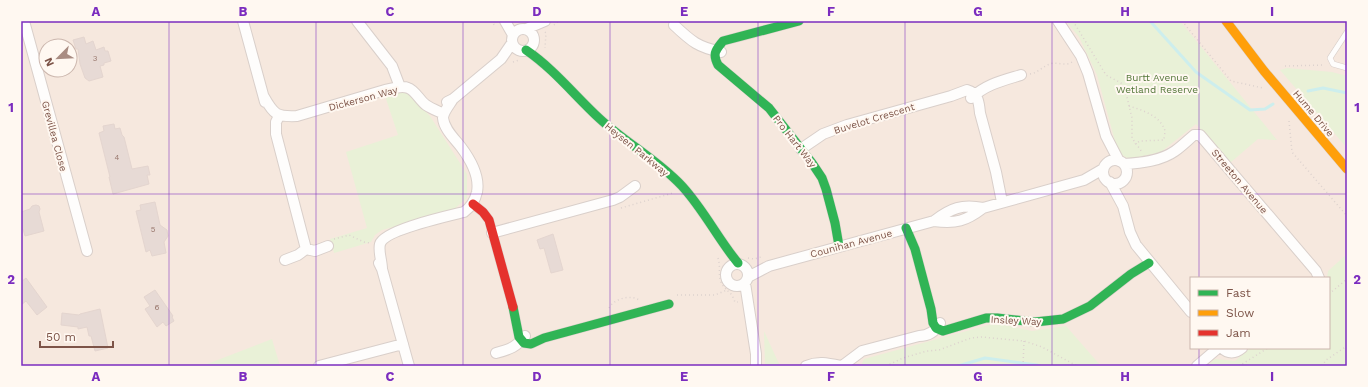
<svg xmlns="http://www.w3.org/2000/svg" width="1368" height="387" viewBox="0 0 1368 387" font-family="'Work Sans',sans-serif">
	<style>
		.residential { fill: #f6e8de; fill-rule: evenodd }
		.green { fill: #e9f1d7 }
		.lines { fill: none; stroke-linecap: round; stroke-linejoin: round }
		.stream { stroke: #cdeeed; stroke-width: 3 }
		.building { fill: #e7dad5; stroke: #e4d5cf }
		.lane-casing { stroke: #d9cfca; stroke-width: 6 }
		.street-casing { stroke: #d9cfca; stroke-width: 12 }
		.fast-casing { stroke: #dbd0cb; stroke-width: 10 }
		.slow-casing { stroke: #dbd0cb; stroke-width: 10 }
		.jam-casing { stroke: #dbd0cb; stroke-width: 10 }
		.path { stroke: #ddd2ce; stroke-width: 1.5; stroke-dasharray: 1 3; stroke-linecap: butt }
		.lane { stroke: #fefdfc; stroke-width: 5 }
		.street { stroke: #fefdfc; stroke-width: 10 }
		.fast { stroke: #30b455; stroke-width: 9 }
		.slow { stroke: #ff9f0a; stroke-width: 9 }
		.jam { stroke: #e5322d; stroke-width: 9 }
		.grid { fill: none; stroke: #7b2cbf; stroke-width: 1; stroke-opacity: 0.55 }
		.labels { text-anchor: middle; stroke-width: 4; stroke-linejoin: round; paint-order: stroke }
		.number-label { font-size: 8px; fill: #99786e }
		.park-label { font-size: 10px; fill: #547739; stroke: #fff8f1 }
		.street-label { font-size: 10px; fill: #7d5448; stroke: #fff8f1 }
		.neatline { fill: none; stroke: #7b2cbf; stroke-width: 1.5 }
		.grid-label { font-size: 13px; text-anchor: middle; font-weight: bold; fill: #7b2cbf }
	</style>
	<rect width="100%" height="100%" fill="#faf4ee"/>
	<path class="residential" d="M21 21H1347V366H21ZM46 46H70V70H46ZM1191 278H1329V348H1191Z"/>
	<path class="green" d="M1066 21H1180L1277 140 1258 139 1230 163 1196 124 1161 152 1134 158H1127L1122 155 1116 145 1097 75 1079 37Z
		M1287 68 1332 72 1347 76V148L1280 70Z
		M404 90 430 116 467 174V198L452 211 382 230 375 235 371 242 334 253 330 239 367 228 346 152 398 135 385 96Z
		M1347 254V366H1207L1215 359 1235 361 1250 348H1329V278H1327L1328 271Z
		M996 323 1032 331 1066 326 1101 366H861L864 359Z
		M764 331 780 366H765Z
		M272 339 280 366H202Z"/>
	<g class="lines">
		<path class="stream" d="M1150 21 1196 72 1250 110 1265 109 1273 104
			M1308 91 1323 88 1347 93
			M958 366 985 358 1037 365 1040 366"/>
	</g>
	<path class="building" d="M84 37 86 44 93 41 96 50 104 47 105 51H108L111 61 104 63V65L100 66 103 77 89 81 85 78 80 64 78 49H76L73 40Z
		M114 124 115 129 120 128 122 135 124 137 132 169 148 166 150 175H147L149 184 113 194 109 177H110L99 133 104 131 103 126Z
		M155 202 160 225 167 230 168 236 164 242 166 253 152 256 150 250 146 252 136 211 141 210 140 205Z
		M36 205 39 206 40 209 39 212 44 231 25 236 23 229H21V212L30 209 32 206Z
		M553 234 563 270 551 273 544 248 540 249 537 240Z
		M26 278 47 307 37 315 26 301 21 305V282Z
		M155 290 173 316 172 317 174 321 166 326 163 322 157 327 145 309 150 306 144 297Z
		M100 309 108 348 95 351 91 336H89L87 327 78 329V327L61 325 62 313 79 315 80 314Z"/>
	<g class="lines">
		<g class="lane-casing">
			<path id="lane" d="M1347 32 1330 58 1333 64 1347 68"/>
		</g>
		<g class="street-casing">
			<path id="street" d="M24 21 87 251
				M243 21 265 102
				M357 21 392 66 400 87
				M505 21 513 35
				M1058 21 1081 56 1088 73 1106 136 1119 161
				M674 25C692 42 698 47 721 52
				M526 29 545 21
				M512 40a11 11 0 1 1 22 0a11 11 0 1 1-22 0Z
				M264 97C274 115 277 117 297 116L385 90C392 89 401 85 408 88 415 90 420 101 426 105 432 109 438 111 444 114
				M971 98C987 84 1001 81 1021 75
				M447 102 453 99 501 59 512 43
				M279 116 276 122V134L306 249
				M801 149 823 134 847 125 951 96 967 90C978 93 979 102 980 113L996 172 1002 202
				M1103 172a12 12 0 1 1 24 0a12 12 0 1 1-24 0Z
				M1124 164C1141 163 1161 161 1175 151 1182 146 1188 140 1194 135H1200L1316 271 1319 278
				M1110 182 1123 206 1130 232 1136 245 1191 312
				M934 221C956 224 966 221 983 208L1084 180 1103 169
				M492 233 613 200 620 197 635 186
				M285 260 298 255 306 249 315 251 328 246
				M379 263 382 269 409 366
				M726 275a11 11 0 1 1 22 0a11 11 0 1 1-22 0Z
				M382 269C382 261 378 251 380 244 384 230 448 216 464 212 471 207 475 201 477 192 480 176 470 159 461 147 454 138 444 129 443 118 443 112 450 104 453 99
				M748 277 769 266 934 221C951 208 962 204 983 208
				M745 283 756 354V366
				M1222 348C1228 354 1235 354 1242 348
				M496 353C511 349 516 347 525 336
				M319 366 403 344
				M806 366C818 361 827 363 841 366
				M842 366 862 351 919 336C928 336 935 332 940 323
				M1197 366 1218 348"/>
		</g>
		<g class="fast-casing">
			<path id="fast" d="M799 21 723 41C716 50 712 53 718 65L769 108 812 163 822 178 826 189 835 223 839 246
				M526 50C554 69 575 96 600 119 626 143 658 160 682 186 704 210 718 239 738 263
				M906 228 915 249 931 309 933 323 936 328 943 331 986 318H997L1035 322 1063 319 1090 306 1131 274 1149 263
				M513 307 519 337 524 343 531 344 544 338 669 304"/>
		</g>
		<g class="slow-casing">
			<path id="slow" d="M1226 21 1264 71 1347 169"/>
		</g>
		<g class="jam-casing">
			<path id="jam" d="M473 204 483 212 489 220 513 307"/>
		</g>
		<path class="path" d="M491 21 496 27
			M1073 21 1106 75 1121 83 1125 89 1132 118V138L1142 152
			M1182 21 1231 81 1263 88
			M554 25 559 21
			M545 32 546 33 545 48
			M513 62 519 60
			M1285 66 1325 65
			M1030 74C1038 73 1043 66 1050 64 1057 61 1065 67 1072 62
			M1129 106C1142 110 1161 116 1165 131 1165 133 1164 137 1164 140L1140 141 1135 144
			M1289 121 1292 152 1347 216
			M621 208 673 193
			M334 239 349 235 364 242 370 243
			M718 258C722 271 715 279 727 290
			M748 258 754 259 761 257V258
			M1329 294 1347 279
			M677 295H715L727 290 732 295 735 302H738
			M609 308C614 299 630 294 639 300
			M284 366H285
			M886 366 903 358 927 351 939 350 971 338 982 337 1024 341 1042 347 1077 366
			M1023 366 1024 341
			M1239 366 1268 348
			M1322 366 1326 360 1347 346"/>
		<use href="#lane" class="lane"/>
		<use href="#street" class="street"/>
		<use href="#fast" class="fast"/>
		<use href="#slow" class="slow"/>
		<use href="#jam" class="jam"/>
	</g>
	<path class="grid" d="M169 21V366M316 21V366M463 21V366M610 21V366M758 21V366M905 21V366M1052 21V366M1199 21V278M21 194H1347M1199 348V366"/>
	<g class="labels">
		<g class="number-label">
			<text x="95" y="61">3</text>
			<text x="117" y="160">4</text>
			<text x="153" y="232">5</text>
			<text x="157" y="310">6</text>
		</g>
		<g class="park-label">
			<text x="1157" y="81">Burtt Avenue<tspan x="1157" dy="12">Wetland Reserve</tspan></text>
		</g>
		<g class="street-label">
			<text transform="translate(363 98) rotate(-15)" y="4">Dickerson Way</text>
			<text transform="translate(1314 113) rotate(50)" y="4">Hume Drive</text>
			<text transform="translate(874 118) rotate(-17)" y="4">Buvelot Crescent</text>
			<text transform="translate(55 136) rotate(75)" y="4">Grevillea Close</text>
			<text transform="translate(795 141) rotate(52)" y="4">Pro Hart Way</text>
			<text transform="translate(637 149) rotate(39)" y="4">Heysen Parkway</text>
			<text transform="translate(1240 181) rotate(50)" y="4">Streeton Avenue</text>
			<text transform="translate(851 243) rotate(-15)" y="4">Counihan Avenue</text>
			<text transform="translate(1016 320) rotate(3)" y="4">Insley Way</text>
		</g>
	</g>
	<rect width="1368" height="387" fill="none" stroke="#fff8f1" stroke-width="44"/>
	<rect x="1190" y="277" width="140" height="72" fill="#fff8f1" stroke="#cbb6ad"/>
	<rect x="1198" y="290" width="20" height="6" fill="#30b455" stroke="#cbb6ad"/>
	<text x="1226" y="297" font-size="12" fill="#7d5448">Fast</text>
	<rect x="1198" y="310" width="20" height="6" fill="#ff9f0a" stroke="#cbb6ad"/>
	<text x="1226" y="317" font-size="12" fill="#7d5448">Slow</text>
	<rect x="1198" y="330" width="20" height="6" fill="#e5322d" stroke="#cbb6ad"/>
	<text x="1226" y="337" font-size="12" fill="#7d5448">Jam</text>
	<g transform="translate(58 58) rotate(246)"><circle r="19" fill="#fff8f1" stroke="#cbb6ad"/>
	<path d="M0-3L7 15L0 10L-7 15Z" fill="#a98c82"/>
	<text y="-6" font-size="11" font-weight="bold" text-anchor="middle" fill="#7d5448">N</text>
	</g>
	<path d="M40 341v6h73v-6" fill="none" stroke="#7d5448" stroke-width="2"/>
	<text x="46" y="341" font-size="12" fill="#7d5448" stroke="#fff8f1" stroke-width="3" paint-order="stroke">50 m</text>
	<rect x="22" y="22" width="1324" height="343" class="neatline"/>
	<g class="grid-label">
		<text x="96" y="16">A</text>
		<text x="243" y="16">B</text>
		<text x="390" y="16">C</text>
		<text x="537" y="16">D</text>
		<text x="684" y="16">E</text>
		<text x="831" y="16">F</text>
		<text x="978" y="16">G</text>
		<text x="1125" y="16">H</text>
		<text x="1272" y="16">I</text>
		<text x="11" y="112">1</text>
		<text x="1357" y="112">1</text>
		<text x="11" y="284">2</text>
		<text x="1357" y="284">2</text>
		<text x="96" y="381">A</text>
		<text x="243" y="381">B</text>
		<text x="390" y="381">C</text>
		<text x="537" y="381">D</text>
		<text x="684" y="381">E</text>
		<text x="831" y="381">F</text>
		<text x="978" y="381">G</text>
		<text x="1125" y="381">H</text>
		<text x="1272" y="381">I</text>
	</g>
</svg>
